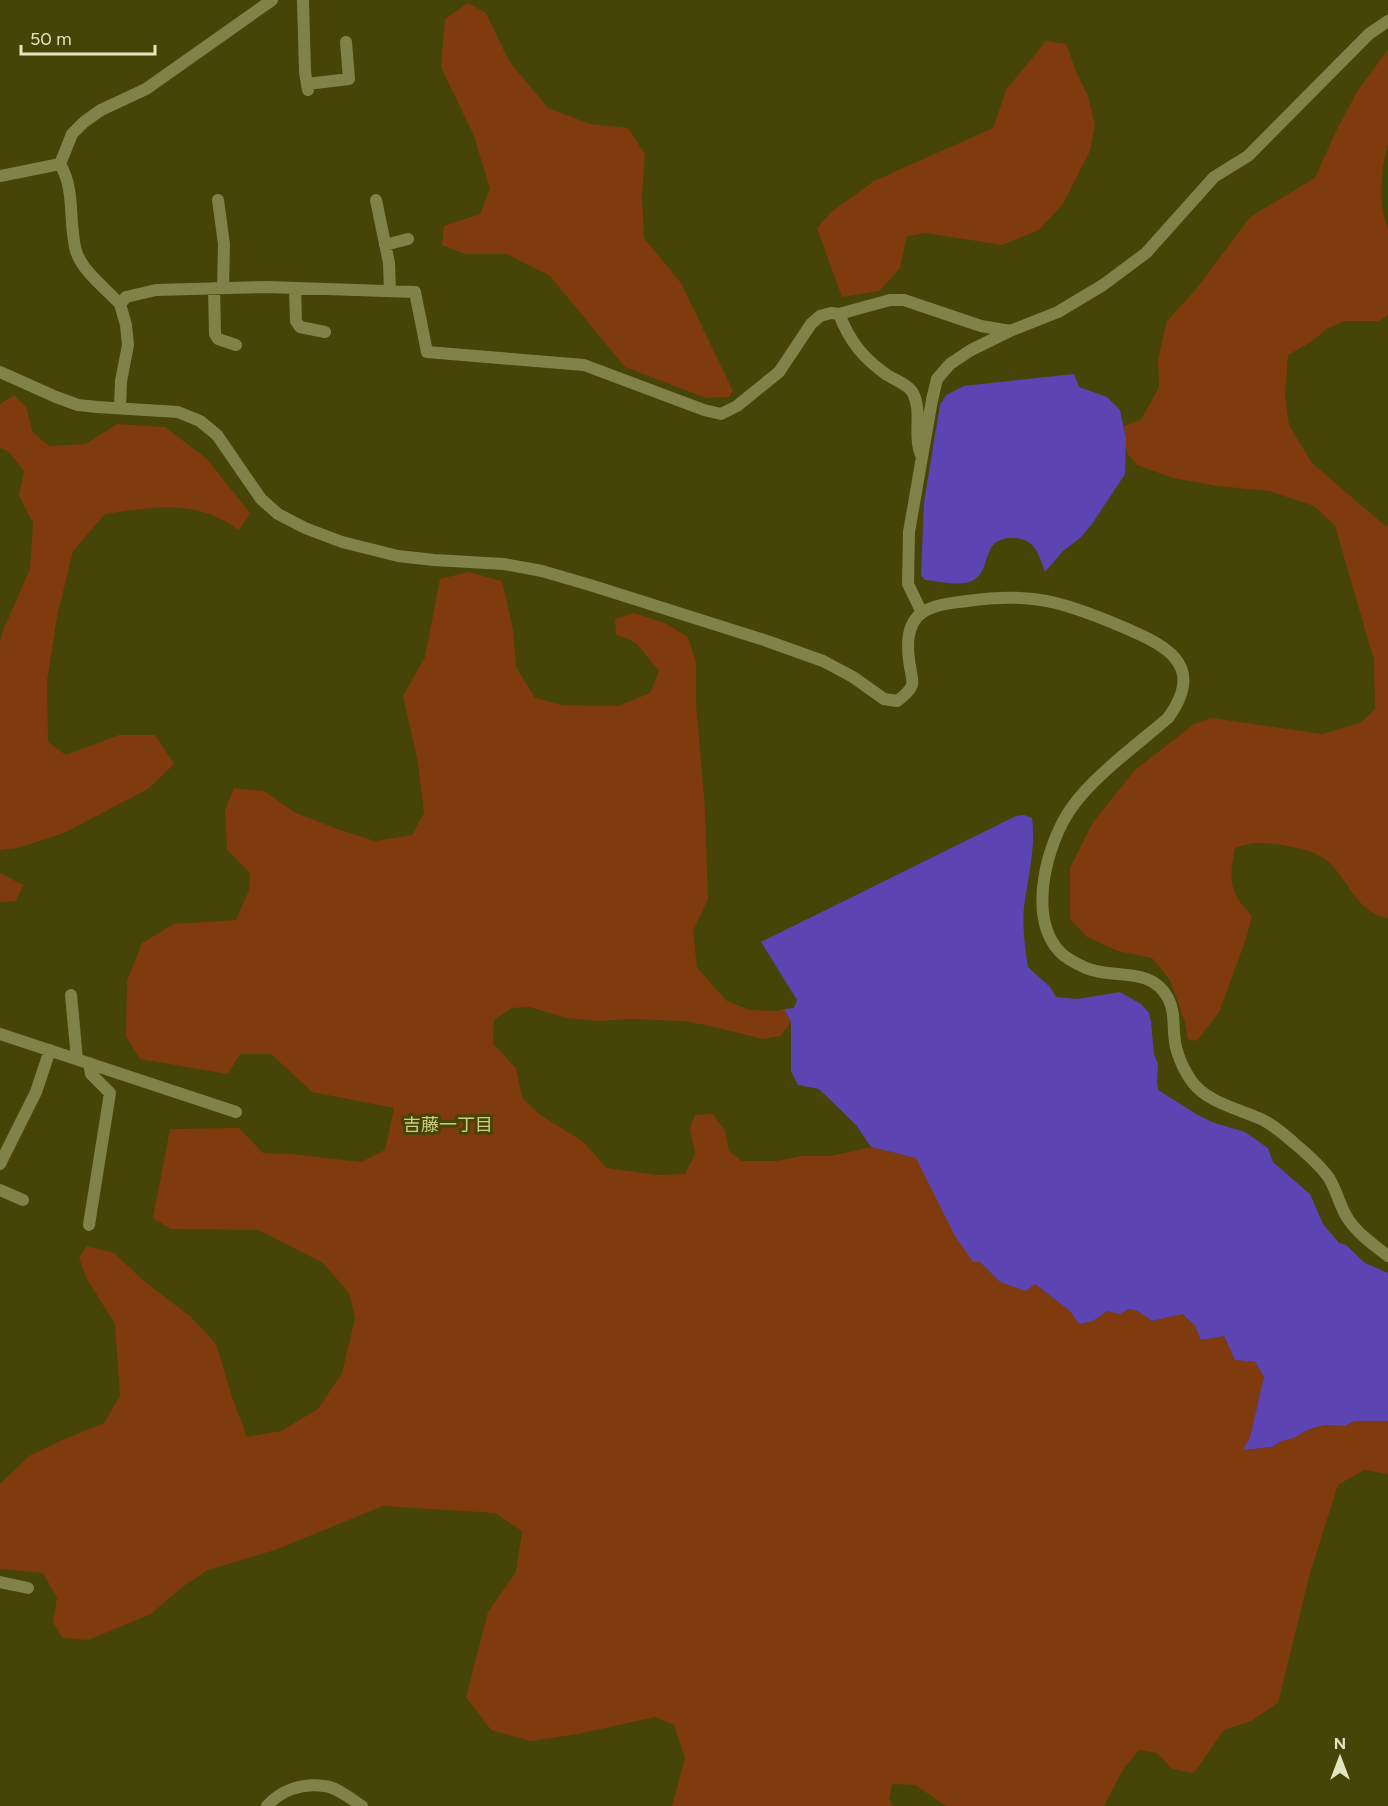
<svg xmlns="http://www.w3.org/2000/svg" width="1388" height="1806" viewBox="0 0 1388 1806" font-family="Figtree,'Noto Sans JP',sans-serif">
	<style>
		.green { fill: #7f3b0e }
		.water { fill: #5c44b3 }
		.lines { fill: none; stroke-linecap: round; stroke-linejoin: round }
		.minor { stroke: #81814a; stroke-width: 12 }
		.labels { text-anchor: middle; stroke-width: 6; stroke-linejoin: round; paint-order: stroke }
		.neighbourhood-label { font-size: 18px; fill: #cece82; stroke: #464406 }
	</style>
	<rect width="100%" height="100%" fill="#464406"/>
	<path class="green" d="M468 3 486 13 509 61 548 108 590 124 628 128 645 154 642 196 644 238 681 283 733 391 729 397 706 398 625 367 550 276 507 254H465L442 245 444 226 480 214 490 189 474 136 441 67 445 19Z
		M1046 41 1066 44 1078 76 1088 96 1095 125 1090 151 1063 204 1039 230 1002 245 926 233 907 236 900 268 879 291 842 297 817 228 831 212 874 181 993 128 1006 90Z
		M1388 50V143C1382 162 1377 209 1388 227V315L1379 321H1345L1328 328 1311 342 1288 355 1285 396 1289 425 1312 463 1383 524 1388 526V918C1353 911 1350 879 1325 859 1314 851 1295 847 1281 845 1260 843 1256 841 1235 848 1229 879 1228 892 1252 916L1246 939 1219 1012 1197 1041 1188 1039 1185 1022 1170 980 1152 958 1118 951 1087 937 1070 919V868L1093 822 1135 770 1194 724 1212 718 1322 734 1360 723 1375 709 1374 660 1335 526 1314 506 1269 491 1217 486 1173 478 1137 465 1127 453 1124 426 1141 420 1159 387 1158 359 1167 321 1197 288 1250 217 1315 178 1336 131 1358 90Z
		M14 395 26 407 33 433 49 446 86 444 117 424 165 427 207 459 250 513 239 530C195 498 155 507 105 514L73 551 57 617 47 681 48 742 66 755 119 735H155L174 764 148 789 64 833 18 848 0 850V643L2 633 30 569 33 523 19 495 24 471 9 452 0 448V404Z
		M468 572 502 581 513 629 516 667 535 698 563 705 618 706 650 693 659 671 636 643 616 634 615 619 634 613 665 623 688 637 696 662V703L705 809 708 899 693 931 697 968 727 1001 750 1010 777 1011 784 1009 791 1021 781 1036 763 1039 710 1026 684 1021 631 1019 601 1021 566 1018 530 1007 512 1008 494 1020 493 1044 516 1068 522 1098 539 1114 582 1141 607 1168 657 1175 685 1174 695 1154 690 1128 695 1115 713 1114 725 1131 729 1151 742 1161H776L801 1156H831L871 1147 916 1158 980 1262 1000 1282 1035 1284 1070 1311 1093 1321 1107 1311 1120 1314 1128 1309 1138 1311 1152 1321 1181 1314 1195 1326 1201 1340 1224 1336 1235 1360 1255 1362 1264 1377 1250 1437 1244 1450 1272 1447 1282 1441 1294 1438 1307 1430 1324 1425 1345 1426 1355 1421H1388V1474L1364 1470 1338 1485 1310 1573 1278 1703 1251 1721 1224 1730 1194 1773 1172 1769 1157 1753 1139 1750 1124 1768 1104 1806H946L915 1785 892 1784 889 1799 893 1806H672L685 1758 674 1725 655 1717 578 1734 531 1741 491 1730 466 1697 488 1612 516 1572 522 1531 495 1513 383 1506 275 1550 208 1570 182 1587 151 1614 88 1640 62 1638 53 1622 57 1598 43 1573 0 1569V1484L29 1456 60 1441 104 1423 120 1396 115 1324 87 1279 79 1258 87 1246 114 1253 144 1281 191 1317 216 1344 232 1397 247 1437 281 1431 318 1409 342 1373 355 1318 349 1293 323 1263 258 1230 171 1229 153 1218 170 1129 239 1128 263 1153 292 1154 361 1162 385 1150 394 1108 312 1092 271 1054H240L228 1074 140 1059 126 1036 127 981 142 943 174 924 236 920 249 890 250 873 227 850 225 810 234 788 264 791 296 813 340 830 375 841 412 835 424 813 418 763 403 696 425 657 440 579Z
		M0 873 23 885 16 901 0 902Z"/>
	<path class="water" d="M1074 374 1079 387 1107 397 1120 410 1126 439 1125 474 1092 524 1080 538 1063 551 1045 572C1042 564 1039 553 1033 546 1023 534 996 535 990 550 985 560 985 572 975 579 962 588 940 581 925 580L921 575 924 502 940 405 946 395 964 386Z
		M1024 815 1032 818C1036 848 1028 877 1024 907 1022 927 1025 948 1028 967L1050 987 1056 997 1077 999 1120 992 1141 1004 1149 1013 1151 1022 1154 1054 1158 1064 1157 1082 1158 1090 1198 1115 1212 1122 1245 1132 1268 1148 1273 1162 1310 1194 1323 1224 1339 1243 1346 1245 1365 1263 1388 1273V1421H1355L1345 1426 1324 1425 1307 1430 1294 1438 1282 1441 1272 1447 1243 1450 1250 1437 1264 1377 1255 1362 1235 1360 1224 1336 1201 1340 1195 1326 1182 1314 1152 1321 1138 1311 1129 1309 1120 1314 1107 1311 1093 1321 1079 1324 1070 1311 1035 1284 1026 1291 1000 1282 980 1262H973L955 1236 916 1158 871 1147 856 1125 819 1089 798 1085 791 1071V1022L784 1009 794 1008 797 1000 761 942 1016 816Z"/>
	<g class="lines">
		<path class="minor" d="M303 0 305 72 308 90
			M307 84 349 79 346 42
			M60 164C76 191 68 222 76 251 82 271 106 289 120 304
			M0 176 60 164 72 134 84 122 101 110 146 89 272 0
			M218 200 224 244 223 288
			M376 200 389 263 390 291
			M385 245 408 239
			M214 288 215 334 218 339 236 345
			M295 288 296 321 300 327 325 332
			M839 314 890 300H904L981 326 1010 331
			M0 372 56 397 78 405 97 407 178 412 200 421 217 435 261 499 278 514 305 528 342 542 398 556 434 560 504 564 542 571 590 585 767 641 823 661 853 677 884 699 897 701C903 697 909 692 912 685 913 679 911 672 910 667 907 648 905 624 923 612 936 604 953 603 967 601 1030 592 1061 601 1118 625 1163 644 1208 663 1168 718 1138 744 1095 775 1072 807 1047 842 1027 915 1059 951 1066 959 1077 964 1086 968 1113 980 1150 965 1168 998 1177 1015 1171 1033 1177 1051 1180 1061 1187 1075 1193 1083 1209 1103 1239 1109 1261 1119 1273 1125 1284 1134 1294 1143 1306 1153 1320 1165 1329 1178 1337 1191 1340 1207 1348 1219 1358 1234 1374 1245 1388 1256
			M120 407 121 381 128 345 126 325 120 304 126 297 156 290 267 287 415 292 427 352 584 365 704 410 721 414 737 406 779 372 811 324 820 316 831 313 839 314C850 342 863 358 887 375 895 380 909 385 913 393 923 413 912 437 922 457
			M922 613 908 584 909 532 932 400 937 379 950 364 971 350 1010 331 1058 312 1103 285 1146 253 1214 177 1248 156 1369 34 1388 21
			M71 995 77 1059
			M0 1034 236 1112
			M89 1063 91 1074 110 1093 89 1225
			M0 1164 36 1092 50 1050
			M0 1190 23 1200
			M0 1582 28 1588
			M267 1806C281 1790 302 1783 324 1786 337 1787 351 1799 362 1806"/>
	</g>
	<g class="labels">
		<g class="neighbourhood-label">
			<text x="448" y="1131">吉藤一丁目</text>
		</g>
	</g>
	<g transform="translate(1340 1758)" stroke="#464406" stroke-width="4.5" paint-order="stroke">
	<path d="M0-4.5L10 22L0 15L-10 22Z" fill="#e4e5c0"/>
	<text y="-9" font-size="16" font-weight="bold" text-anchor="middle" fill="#e4e5c0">N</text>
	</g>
	<path d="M21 45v9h134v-9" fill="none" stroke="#e4e5c0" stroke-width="3"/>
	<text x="30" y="45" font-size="18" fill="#e4e5c0" stroke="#464406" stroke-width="4.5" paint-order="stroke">50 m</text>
</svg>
